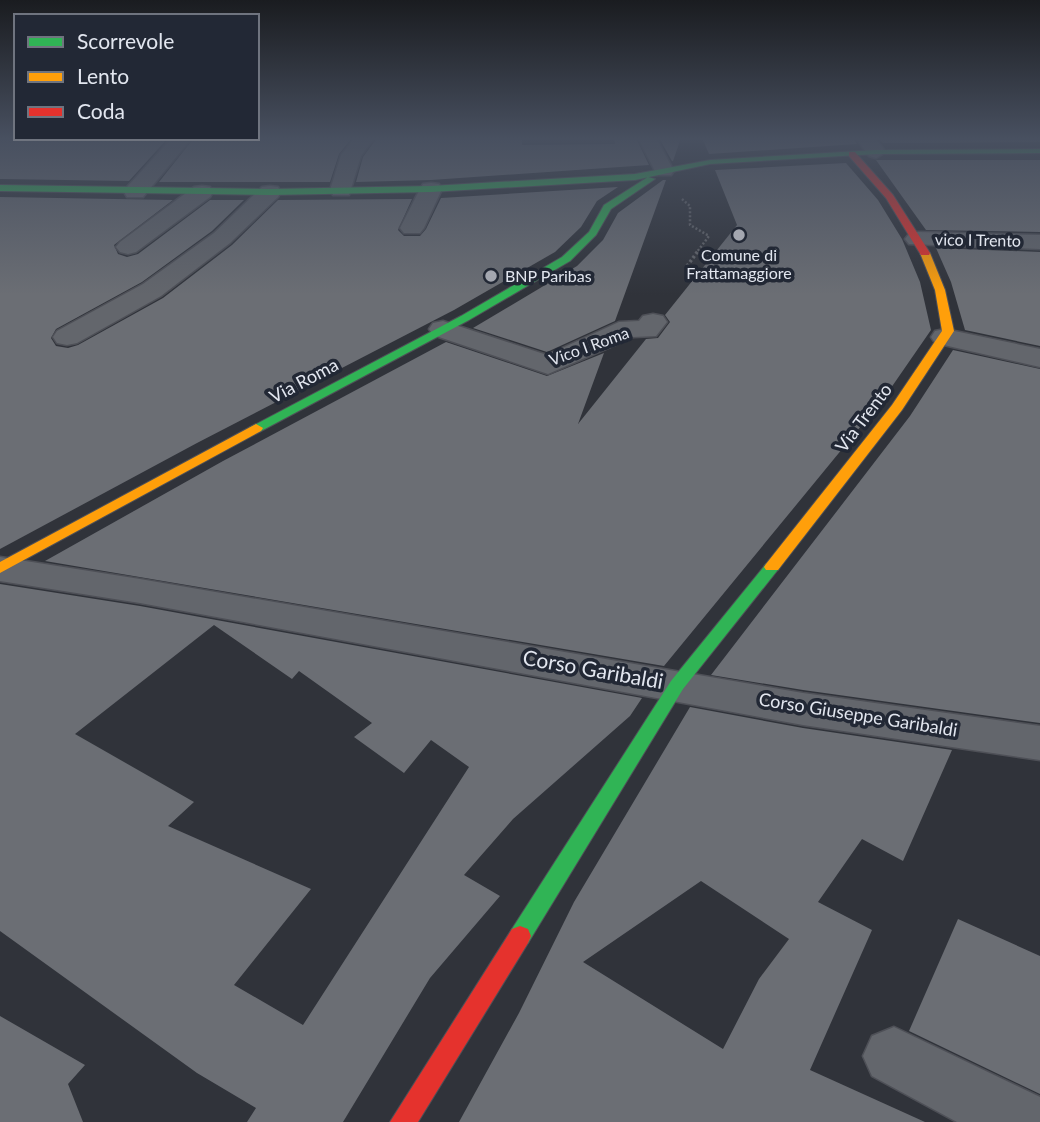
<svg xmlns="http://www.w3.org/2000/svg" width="1040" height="1122" viewBox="0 0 1040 1122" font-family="Lato,sans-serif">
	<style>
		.building { fill: #6b6e74; fill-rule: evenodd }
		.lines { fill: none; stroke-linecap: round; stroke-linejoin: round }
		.street-casing { stroke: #4e5057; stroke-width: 3 }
		.fast-casing { stroke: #4e5057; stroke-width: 2 }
		.slow-casing { stroke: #4e5057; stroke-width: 2 }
		.jam-casing { stroke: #4e5057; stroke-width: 2 }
		.path-far1 { stroke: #64666b; stroke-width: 2.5; stroke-dasharray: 2 2; stroke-linecap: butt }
		.path { stroke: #64666b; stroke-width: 3.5; stroke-dasharray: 2.5 2.5; stroke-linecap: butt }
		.street { fill: #63666c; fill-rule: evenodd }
		.fast { fill: #30b455; fill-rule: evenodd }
		.slow { fill: #ff9f0a; fill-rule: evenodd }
		.jam { fill: #e5322d; fill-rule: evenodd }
		.poi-dot { fill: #a4a7b0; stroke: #222835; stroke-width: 2.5 }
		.labels { text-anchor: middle; stroke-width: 7; stroke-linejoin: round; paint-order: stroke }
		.far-street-label { font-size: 16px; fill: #e2e6ef; stroke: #222835 }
		.far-poi-label { font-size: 16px; fill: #e2e6ef; stroke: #222835 }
		.street-label { font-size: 18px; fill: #e2e6ef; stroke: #222835 }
		.near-street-label { font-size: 21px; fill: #e2e6ef; stroke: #222835 }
	</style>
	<rect width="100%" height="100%" fill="#30333a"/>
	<path class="building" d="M0 138H168L129 181 0 179Z
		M194 138H352L339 154 330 182H159Z
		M377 138H522V145L615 144 614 138H636L649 165 431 180 356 182 363 157Z
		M659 138H681L673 161H672Z
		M702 138H853L857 144 709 154Z
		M878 138H1018L1040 139V142L883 143Z
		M876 160H1040V232L926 230Z
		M846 163 878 200 902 239 920 282 931 330 884 398 664 666 45 561 223 461 446 342 547 376 604 353 578 424 646 339 658 338 670 322 665 315 737 225 715 170Z
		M663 180H666L615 321 547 352 473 328 577 266 603 240 618 213Z
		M618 187 597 201 581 227 555 252 454 310 197 443 0 549V197L173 200 114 245 118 254 127 257 138 254 210 200H244L212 231 142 282 56 329 51 338 56 346 68 348 78 345 163 298 232 245 278 200 412 199 398 230 404 236H420L426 229 441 198Z
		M936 248 1040 252V346L965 330 951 282Z
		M953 350 1040 369V723L803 690 711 675 910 416Z
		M0 584 140 606 642 698 630 716 513 819 464 875 500 896 430 978 343 1122H247L256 1108 197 1073 0 931ZM214 625 292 679 299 671 372 723 354 737 404 773 431 740 469 767 303 1025 234 985 311 889 168 826 194 802 75 734Z
		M690 707 803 728 952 750 903 861 862 839 818 902 872 930 810 1070 925 1122H459L519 1013 574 902ZM701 881 789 939 759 979 723 1049 583 962Z
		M958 919 1040 956V1094L909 1031Z
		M0 1016 85 1065 68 1084 83 1122H0Z"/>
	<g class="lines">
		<g class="street-casing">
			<path id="street" d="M172 138H192L143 197H127L124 192 127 187Z
				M355 138H374L361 156 349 195H333L330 190 341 155Z
				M638 138H656L674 171 671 175H657Z
				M856 138H875L886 152 876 158 869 156Z
				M431 183 439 184 442 189 424 228 420 233H404L400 228 420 189 423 184Z
				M202 186 210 187 213 192 210 197 136 252 128 254 120 252 116 247 120 242 194 187Z
				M270 186 278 187 281 192 278 197 230 243 161 296 77 343 67 345 57 343 53 337 57 331 143 284 214 233 262 187Z
				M917 232 1040 235V249L909 244 905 239 909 234Z
				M653 314 663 316 667 322 656 336 633 337 548 374 433 335 429 329 433 323 443 321 547 355 619 322 639 321 643 316Z
				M945 329 1040 349V367L935 343 931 337 935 331Z
				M0 557 140 579 803 693 1040 726V760L803 725 140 603 0 581Z
				M894 1027 1040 1097V1122H957L872 1076 863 1056 872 1036Z"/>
		</g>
		<g class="fast-casing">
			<path id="fast" d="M1040 149V153L876 154 710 164 635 180 431 192 270 195 0 191V185L270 189 431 186 635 174 710 160 876 150Z
				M648 177 655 179 611 209 596 235 570 261 469 320 261 431 256 432 249 428 461 316 562 257 589 232 604 205Z
				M772 562 780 567 683 689 528 943 520 946 512 943 509 936 512 929 671 681 766 564Z"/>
		</g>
		<g class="slow-casing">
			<path id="slow" d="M925 250 930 253 945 290 954 331 902 410 778 570H766L764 567 766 564 892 405 942 331 935 290 920 253Z
				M256 424 263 428 261 431 0 573V562Z"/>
		</g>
		<g class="jam-casing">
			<path id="jam" d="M849 152H855L893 195 930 253 929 255H921L886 198 849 156Z
				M520 926 528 929 531 936 528 943 418 1122H390L512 929Z"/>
		</g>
		<path class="path-far1" d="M682 199 690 206V225L709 236 697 252"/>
		<path class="path" d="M687 266 698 251"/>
		<use href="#street" class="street"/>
		<use href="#fast" class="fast"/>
		<use href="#slow" class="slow"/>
		<use href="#jam" class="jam"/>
	</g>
	<linearGradient id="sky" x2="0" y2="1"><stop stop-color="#1a1c20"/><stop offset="0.47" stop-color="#485060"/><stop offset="1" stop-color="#485060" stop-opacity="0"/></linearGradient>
	<rect width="1040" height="295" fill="url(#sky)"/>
	<g class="poi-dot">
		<circle cx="739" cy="235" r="7"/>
		<circle cx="491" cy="276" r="7"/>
	</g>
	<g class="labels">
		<g class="far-street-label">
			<text transform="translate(978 240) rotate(1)" y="6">vico I Trento</text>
			<text transform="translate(589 346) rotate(-20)" y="6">Vico I Roma</text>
		</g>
		<g class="far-poi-label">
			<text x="739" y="261">Comune di<tspan x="739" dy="18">Frattamaggiore</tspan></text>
			<text x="505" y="282" text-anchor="start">BNP Paribas</text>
		</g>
		<g class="street-label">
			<text transform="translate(304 381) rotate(-28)" y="6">Via Roma</text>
			<text transform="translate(864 418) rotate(-53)" y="6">Via Trento</text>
			<text transform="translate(858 715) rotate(9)" y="6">Corso Giuseppe Garibaldi</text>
		</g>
		<g class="near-street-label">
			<text transform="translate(593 670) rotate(10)" y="7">Corso Garibaldi</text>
		</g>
	</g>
	<rect x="14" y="14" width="245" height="126" fill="#222835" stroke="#6f747f" stroke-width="2"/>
	<rect x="28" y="37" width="35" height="10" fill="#30b455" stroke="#6f747f" stroke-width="2"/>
	<text x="77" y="49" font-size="21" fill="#e2e6ef">Scorrevole</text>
	<rect x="28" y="72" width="35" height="10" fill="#ff9f0a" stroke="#6f747f" stroke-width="2"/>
	<text x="77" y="84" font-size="21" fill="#e2e6ef">Lento</text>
	<rect x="28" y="107" width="35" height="10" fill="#e5322d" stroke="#6f747f" stroke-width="2"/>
	<text x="77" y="119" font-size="21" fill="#e2e6ef">Coda</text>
</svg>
